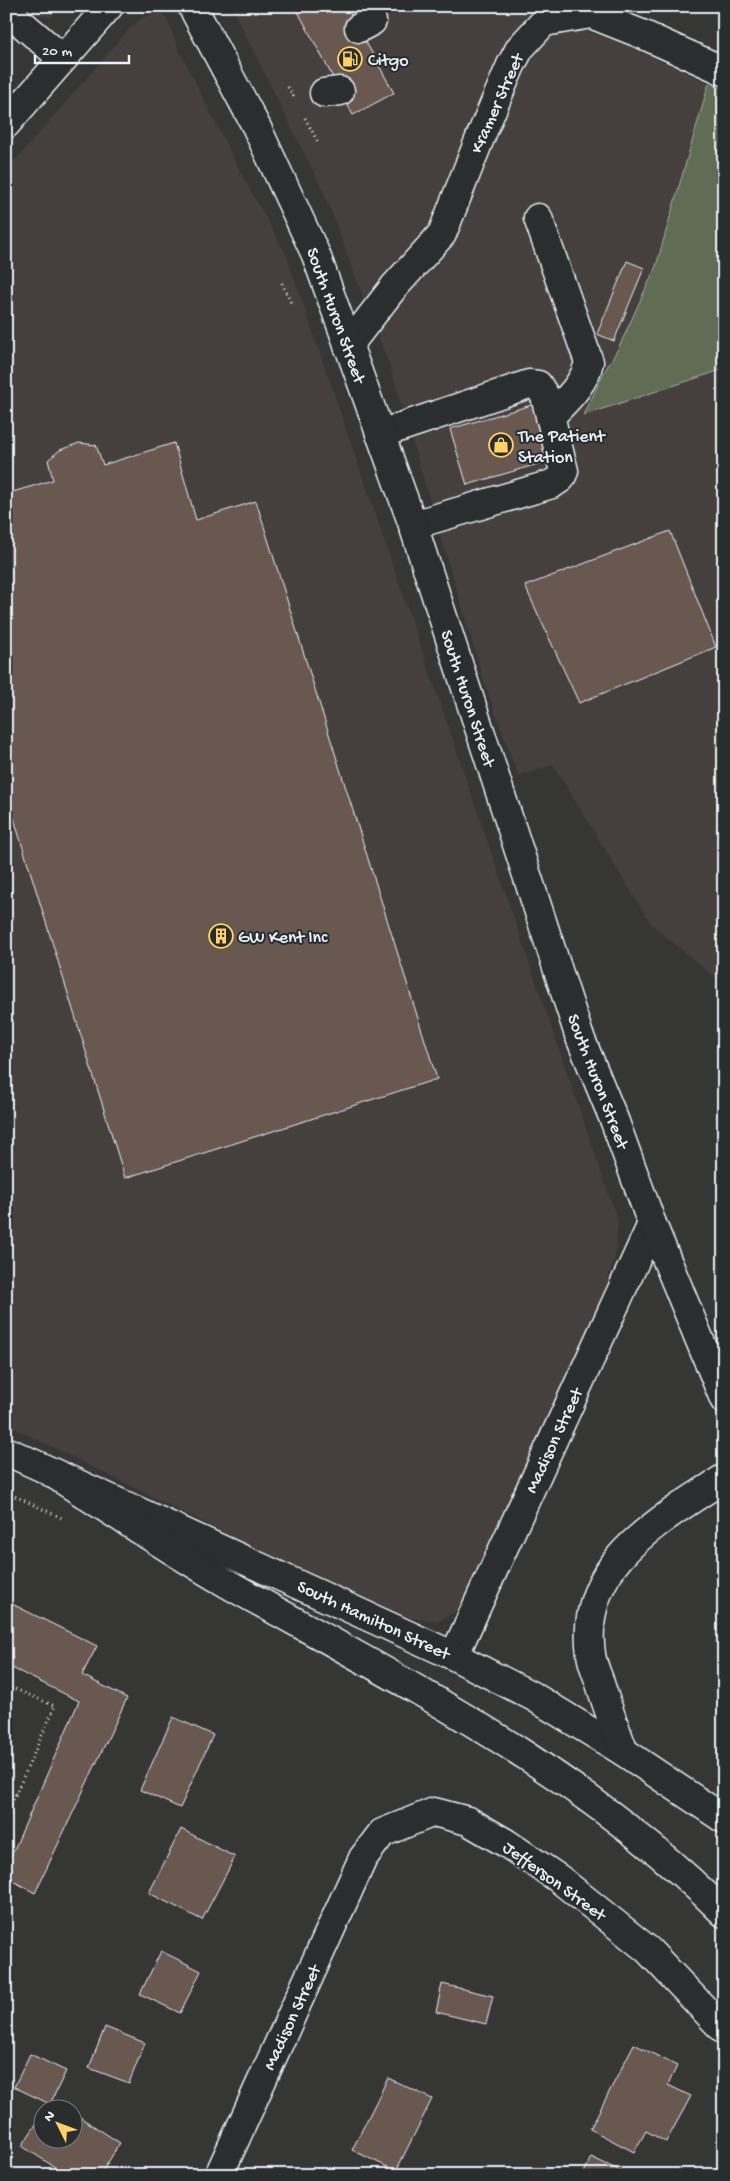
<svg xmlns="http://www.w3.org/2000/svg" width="730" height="2181" viewBox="0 0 730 2181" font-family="'Gochi Hand',sans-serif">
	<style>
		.built { fill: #45403d }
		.green { fill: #606c53; stroke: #a4aea6 }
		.building { fill: #685950; stroke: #e8f1f8 }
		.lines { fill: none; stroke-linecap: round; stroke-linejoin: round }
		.minor-casing { stroke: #e8f1f8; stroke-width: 31 }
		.major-casing { stroke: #e8f1f8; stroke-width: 31 }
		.highway-casing { stroke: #e8f1f8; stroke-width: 31 }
		.path { stroke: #e8f1f8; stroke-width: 3; stroke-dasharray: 1 4; stroke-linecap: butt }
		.minor { stroke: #2a2d2e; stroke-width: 28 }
		.major { stroke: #2a2d2e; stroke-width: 28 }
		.highway { stroke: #2a2d2e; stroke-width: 28 }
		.labels { text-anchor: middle; stroke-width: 4; stroke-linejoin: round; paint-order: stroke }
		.poi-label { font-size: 18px; fill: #e8f1f8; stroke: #2a2d2e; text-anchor: start }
		.street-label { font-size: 18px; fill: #e8f1f8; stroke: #2a2d2e }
	</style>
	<rect width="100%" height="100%" fill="#363635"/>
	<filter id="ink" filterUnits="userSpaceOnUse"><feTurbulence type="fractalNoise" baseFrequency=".02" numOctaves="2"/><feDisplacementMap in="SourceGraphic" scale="10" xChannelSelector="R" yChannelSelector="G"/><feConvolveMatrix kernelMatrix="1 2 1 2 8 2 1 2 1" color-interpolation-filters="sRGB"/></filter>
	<g filter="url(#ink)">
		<path class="built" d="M24 6H61L51 18 33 13Z
			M231 6H519L530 12V16L545 35 579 29 622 43 709 83 656 266 619 347 602 376 585 414 724 369V985L651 924 553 765 518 776 484 681 390 367 324 193Z
			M152 14H163L168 21 179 50 244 179 286 254 618 1221 615 1256 597 1312 468 1598 456 1611 440 1620H422L405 1616 356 1598 6 1424V171L129 29 141 18Z"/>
		<path class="green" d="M709 83 724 89V369L584 415 602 376 619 347 656 266Z"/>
		<path class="building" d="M295 6H363L350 13 394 93 353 115Z
			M386 6H401L389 12Z
			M627 261 644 268 614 341 597 334Z
			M535 404 551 460 467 485 450 429Z
			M79 443 96 445 103 465 174 443 196 520 256 501 437 1079 125 1178 6 793V494L53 480 48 460 60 450Z
			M670 531 716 647 579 703 525 586Z
			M6 1601 97 1646 82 1675 127 1698 35 1893 6 1877V1868L79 1701 6 1665Z
			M173 1717 213 1735 180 1808 140 1790Z
			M181 1829 235 1857 202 1920 149 1893Z
			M161 1951 201 1971 180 2013 140 1994Z
			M442 1984 493 1996 486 2024 436 2012Z
			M105 2027 145 2043 129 2083 89 2068Z
			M634 2044 677 2066 668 2085 691 2096 666 2142 646 2131 634 2152 590 2129Z
			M30 2054 66 2071 50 2104 14 2087Z
			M388 2078 432 2099 396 2171 352 2150Z
			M78 2116 120 2143 100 2175H67L22 2146 40 2118 42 2119V2138H72V2125Z
			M591 2157 629 2175H583Z"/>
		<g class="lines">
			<g class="minor-casing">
				<path id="minor" d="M6 10 63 59
					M359 28 372 21
					M324 93 340 91
					M538 218 589 362C584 385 566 400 550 417
					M348 346 394 287 442 234 482 133 511 65 520 48 544 22 591 14 644 35 724 71
					M380 434 529 384 538 385 545 396 564 471 561 478 552 484 413 525
					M454 1656 652 1224
					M219 2175 363 1858 382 1833 434 1812 468 1821 506 1843 558 1878 648 1950 724 2030"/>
			</g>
			<g class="major-casing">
				<path id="major" d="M192 6 257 128 316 255 413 525 579 1035 615 1122 652 1224 724 1399
					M6 124 109 6
					M6 1451 454 1656 534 1697 624 1752 724 1819"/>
			</g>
			<g class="highway-casing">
				<path id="highway" d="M49 1471C108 1509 167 1549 228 1584 401 1682 582 1770 724 1913
					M624 1752C615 1728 606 1704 599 1680 596 1672 592 1663 591 1654 578 1562 659 1522 724 1478"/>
			</g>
			<path class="path" d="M288 87 294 97
				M305 118 319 144
				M282 283 291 303
				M6 1492 62 1518
				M6 1685 55 1706 11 1805 6 1834
				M6 1790 16 1794"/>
			<use href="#minor" class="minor"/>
			<use href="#major" class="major"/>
			<use href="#highway" class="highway"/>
		</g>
	</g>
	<defs>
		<g id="fuel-ring" transform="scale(1.25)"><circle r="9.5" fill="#2a2d2e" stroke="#ffd166" stroke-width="1.5"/><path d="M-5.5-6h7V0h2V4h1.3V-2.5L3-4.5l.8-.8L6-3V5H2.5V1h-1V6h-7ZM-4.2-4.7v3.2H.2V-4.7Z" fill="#ffd166"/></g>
		<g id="shop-ring" transform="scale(1.25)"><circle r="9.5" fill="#2a2d2e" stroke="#ffd166" stroke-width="1.5"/><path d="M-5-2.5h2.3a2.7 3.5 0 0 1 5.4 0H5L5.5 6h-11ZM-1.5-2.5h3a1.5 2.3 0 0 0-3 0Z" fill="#ffd166"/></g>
		<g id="building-ring" transform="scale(1.25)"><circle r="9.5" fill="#2a2d2e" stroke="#ffd166" stroke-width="1.5"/><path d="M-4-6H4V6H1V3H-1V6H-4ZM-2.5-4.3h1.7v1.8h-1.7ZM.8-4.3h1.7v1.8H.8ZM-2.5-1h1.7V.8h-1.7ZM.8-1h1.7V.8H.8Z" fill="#ffd166"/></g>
	</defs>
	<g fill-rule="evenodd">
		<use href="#fuel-ring" x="350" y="59"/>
		<use href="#shop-ring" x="501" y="445"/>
		<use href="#building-ring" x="221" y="936"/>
	</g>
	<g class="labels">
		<g class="poi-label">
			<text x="368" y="65">Citgo</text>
			<text x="518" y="441">The Patient<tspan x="518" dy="21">Station</tspan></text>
			<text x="238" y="942">GW Kent Inc</text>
		</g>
		<g class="street-label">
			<text transform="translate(496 103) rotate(-66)" y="6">Kramer Street</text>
			<text transform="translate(337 315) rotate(70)" y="6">South Huron Street</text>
			<text transform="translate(469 698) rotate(72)" y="6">South Huron Street</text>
			<text transform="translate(599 1081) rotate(69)" y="6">South Huron Street</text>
			<text transform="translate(553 1440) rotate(-65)" y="6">Madison Street</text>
			<text transform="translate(374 1619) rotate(25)" y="6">South Hamilton Street</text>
			<text transform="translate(555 1880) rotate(36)" y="6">Jefferson Street</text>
			<text transform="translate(291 2017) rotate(-65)" y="6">Madison Street</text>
		</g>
	</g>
	<rect width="730" height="2181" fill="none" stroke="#2a2d2e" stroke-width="25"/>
	<rect x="12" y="12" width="705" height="2156" fill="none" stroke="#e8f1f8" stroke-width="2" filter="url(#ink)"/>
	<g transform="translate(58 2124) rotate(312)"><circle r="24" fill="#2a2d2e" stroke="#767b7f"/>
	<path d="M0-4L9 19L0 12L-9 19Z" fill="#ffd166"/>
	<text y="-8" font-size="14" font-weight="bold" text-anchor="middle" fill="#e8f1f8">N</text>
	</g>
	<path d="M35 55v8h94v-8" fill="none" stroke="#e8f1f8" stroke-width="2.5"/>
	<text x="42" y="55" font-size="15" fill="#e8f1f8" stroke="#2a2d2e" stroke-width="4" paint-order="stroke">20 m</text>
</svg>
